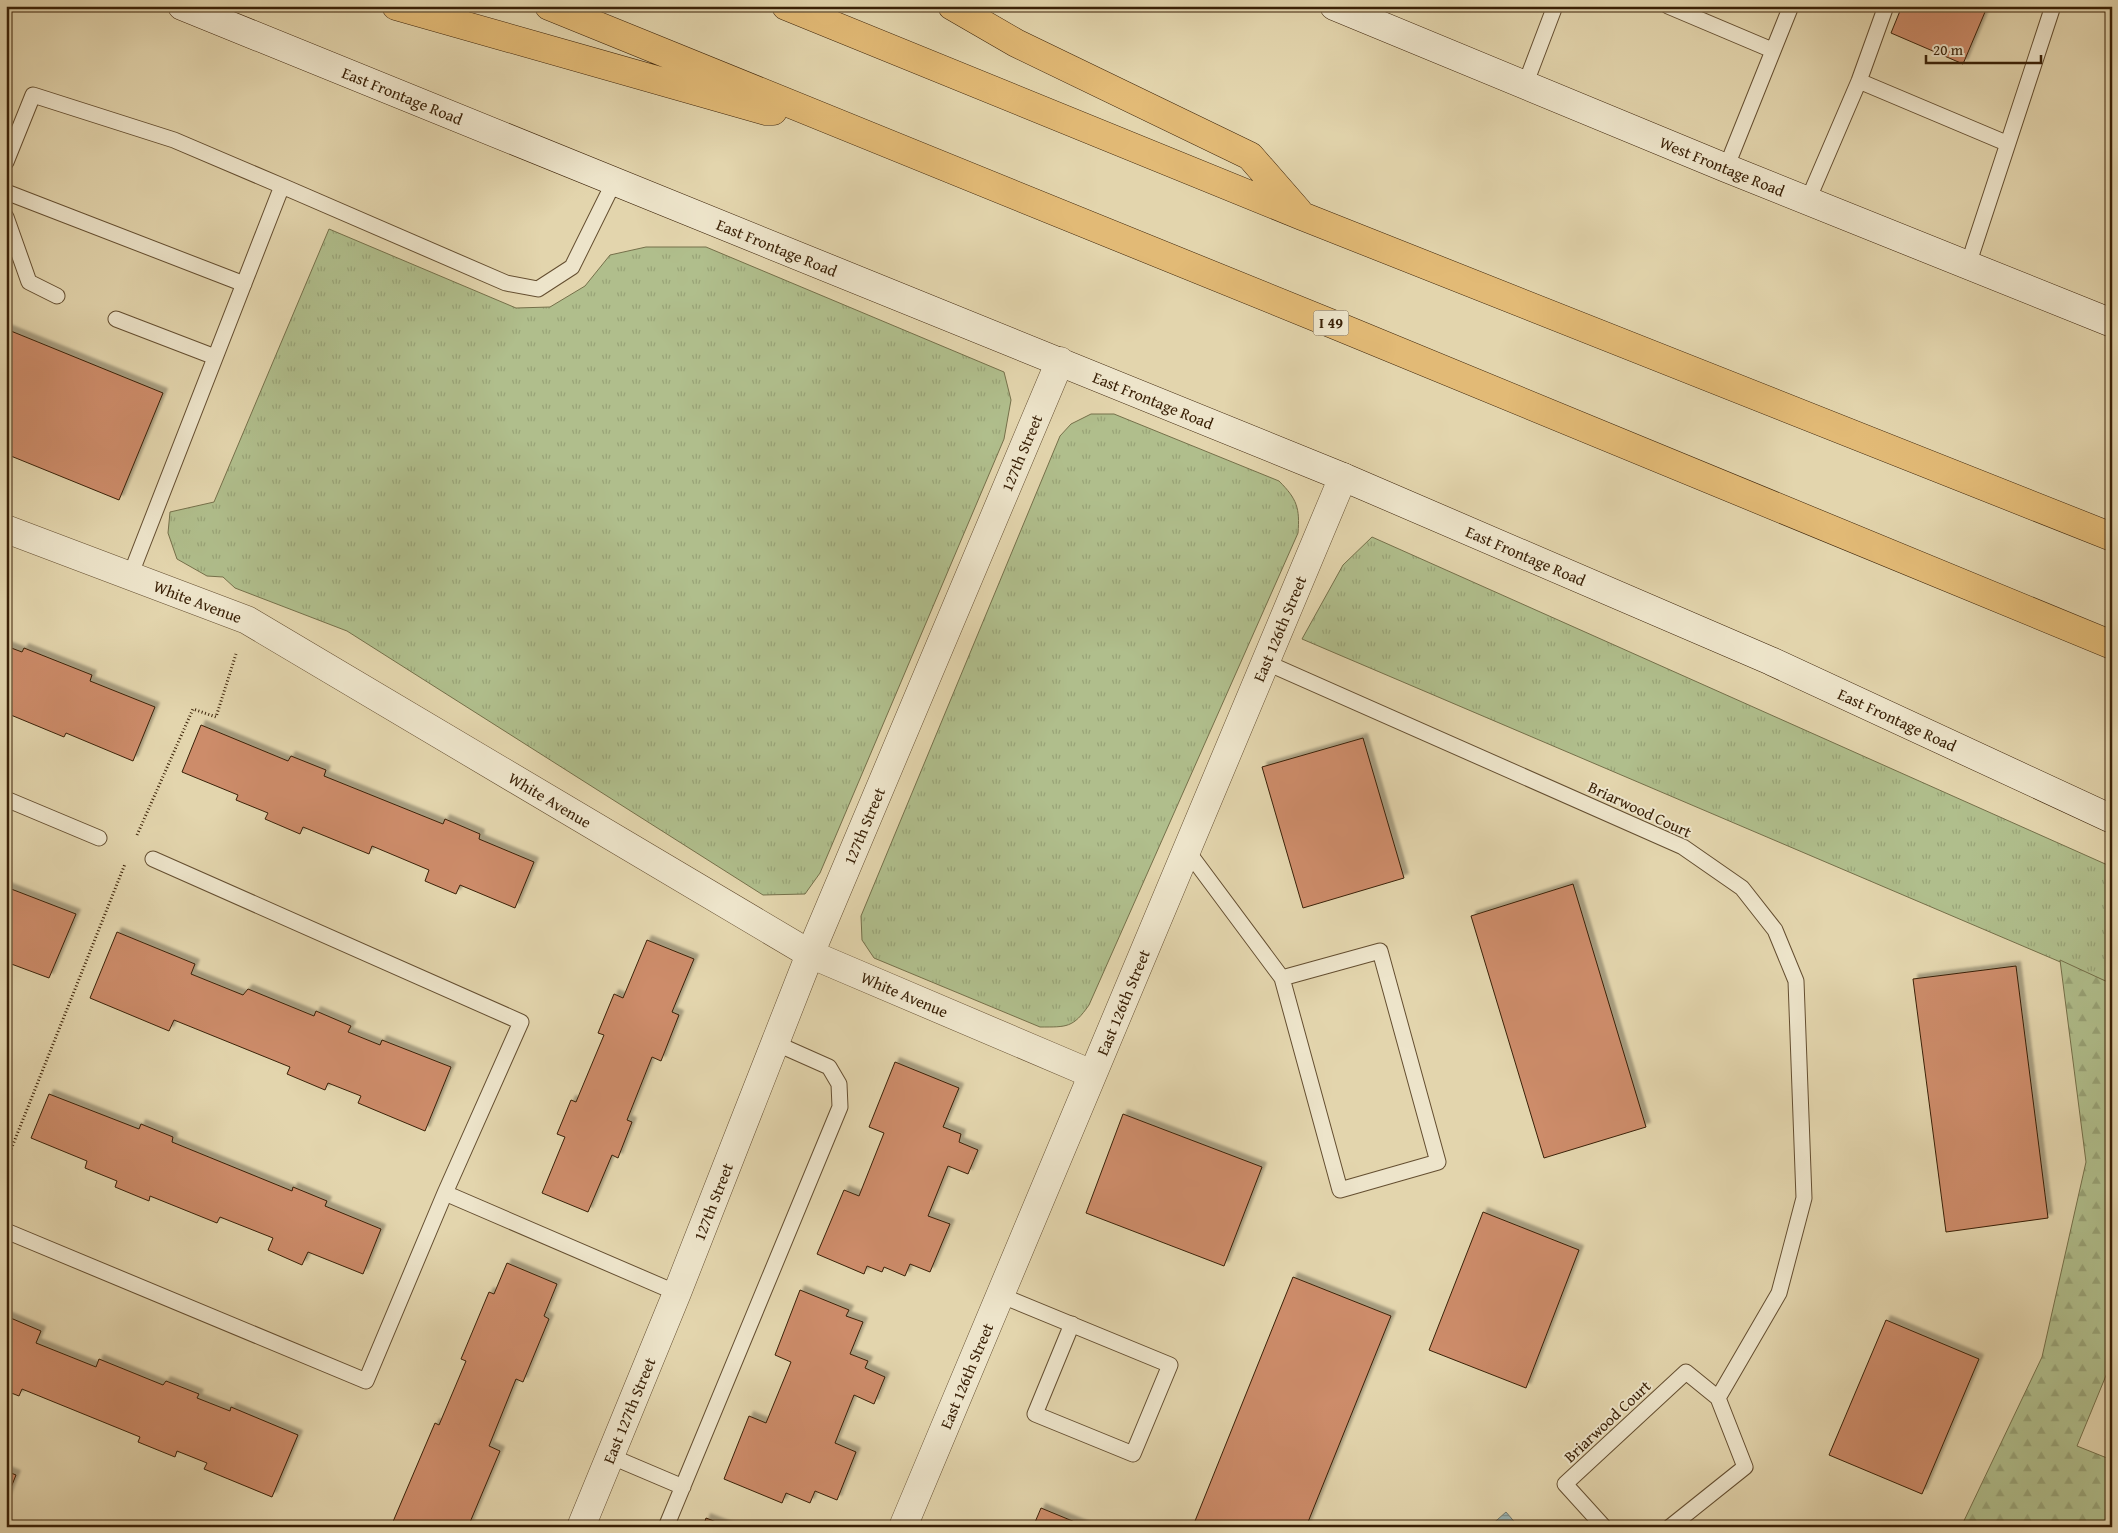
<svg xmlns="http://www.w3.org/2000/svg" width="2118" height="1533" viewBox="0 0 2118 1533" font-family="'Gentium Book Plus',serif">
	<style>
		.grass { fill: url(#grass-tufts); stroke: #75704a }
		.forest { fill: url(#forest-firs); stroke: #75704a }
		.water { fill: url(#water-rules); stroke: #747a70 }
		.building { fill: #cd8c6a; stroke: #3a2107; filter: url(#shadow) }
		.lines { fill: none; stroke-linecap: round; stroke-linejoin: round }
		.lane-casing { stroke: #644e30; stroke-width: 17 }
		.street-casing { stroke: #644e30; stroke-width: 29 }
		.secondary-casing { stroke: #3a2107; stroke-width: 29 }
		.highway-casing { stroke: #3a2107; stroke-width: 29 }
		.path { stroke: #3a2107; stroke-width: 3; stroke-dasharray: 1 2.5; stroke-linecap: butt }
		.lane { stroke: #ede4ca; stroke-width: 15 }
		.street { stroke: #ede4ca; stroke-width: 28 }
		.secondary { stroke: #ede4ca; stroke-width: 28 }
		.highway { stroke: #e2ba76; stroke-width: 28 }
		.labels { text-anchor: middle; stroke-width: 4; stroke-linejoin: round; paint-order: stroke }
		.shield { fill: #ede4ca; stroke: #705c42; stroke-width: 1 }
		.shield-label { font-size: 15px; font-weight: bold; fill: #3a2107 }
		.street-label { font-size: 16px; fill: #3a2107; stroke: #ede4ca }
	</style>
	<defs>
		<pattern id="grass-tufts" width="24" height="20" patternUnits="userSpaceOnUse" patternTransform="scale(1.25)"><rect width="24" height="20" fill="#b0be8c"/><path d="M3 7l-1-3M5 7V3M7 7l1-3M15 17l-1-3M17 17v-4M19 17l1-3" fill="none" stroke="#98a377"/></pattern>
		<pattern id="forest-firs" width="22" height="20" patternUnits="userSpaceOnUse" patternTransform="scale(1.25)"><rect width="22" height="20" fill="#b0be8c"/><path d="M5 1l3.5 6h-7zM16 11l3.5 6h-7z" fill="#98a377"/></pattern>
		<pattern id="water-rules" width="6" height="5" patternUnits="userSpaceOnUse" patternTransform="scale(1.25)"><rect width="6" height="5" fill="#9ab6b6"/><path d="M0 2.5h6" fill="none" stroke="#7f9492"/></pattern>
		<filter id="shadow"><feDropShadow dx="4.5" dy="-4.5" stdDeviation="1" flood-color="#0004"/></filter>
	</defs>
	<rect width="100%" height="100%" fill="#e3d5ad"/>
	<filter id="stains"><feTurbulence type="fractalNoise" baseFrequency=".004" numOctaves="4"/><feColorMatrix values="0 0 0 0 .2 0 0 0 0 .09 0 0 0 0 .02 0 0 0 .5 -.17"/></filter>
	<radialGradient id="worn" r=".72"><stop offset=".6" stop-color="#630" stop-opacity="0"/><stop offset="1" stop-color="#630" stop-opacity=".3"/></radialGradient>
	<path class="grass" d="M329 229 516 308 550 307 585 286 610 255 646 247H706L1004 372 1011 400 1004 439 820 873 805 894 763 895 347 631 235 588 223 577 207 576 177 559 168 533 170 512 214 502Z
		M1091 414H1114L1279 481C1297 499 1300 508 1298 533L1089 1005C1073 1028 1067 1027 1040 1027L874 958 862 940 861 916 1060 436 1071 424Z
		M1372 537 2112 867V984L1302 639 1343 565Z"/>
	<path class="forest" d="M2060 960 2112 984V1361L2077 1446 2112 1460V1527H1961L2042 1357 2086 1162Z"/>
	<path class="water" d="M1506 1512 1518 1526 1522 1527H1489Z"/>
	<path class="building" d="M1902 6H1982L1980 10 1985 12 1963 64 1891 33Z
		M6 329 163 393 119 500 6 454Z
		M6 646 22 652 24 648 92 675 90 681 155 707 133 761 66 733 64 737 6 713Z
		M201 725 288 761 291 756 326 770 324 776 443 824 445 819 480 834 479 839 534 862 515 908 460 885 456 894 425 881 429 870 372 846 369 854 303 827 300 834 265 819 268 813 236 800 238 795 182 772Z
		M1363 738 1404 878 1303 908 1262 767Z
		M1573 884 1646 1127 1544 1158 1471 916Z
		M6 887 76 914 49 978 6 962Z
		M117 932 195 964 191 974 243 995 248 989 314 1016 316 1011 351 1026 348 1032 380 1045 382 1040 451 1067 425 1131 358 1103 361 1096 328 1083 325 1090 287 1074 290 1067 174 1020 169 1031 90 998Z
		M647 940 694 959 672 1012 679 1015 661 1061 652 1057 627 1120 632 1122 618 1158 612 1155 588 1212 542 1193 565 1137 557 1134 571 1100 576 1102 604 1035 598 1033 614 994 623 998Z
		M2016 966 2048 1218 1946 1232 1913 979Z
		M895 1062 959 1088 943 1127 961 1134 959 1142 978 1150 968 1174 948 1166 928 1216 950 1224 930 1272 910 1264 905 1276 884 1267 882 1272 867 1266 864 1274 817 1254 844 1190 859 1196 884 1133 869 1127Z
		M49 1094 139 1129 141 1124 173 1137 172 1142 292 1191 293 1187 327 1201 325 1206 381 1229 363 1274 308 1252 302 1265 268 1250 273 1238 220 1217 217 1223 150 1196 149 1201 115 1187 117 1181 85 1168 87 1161 31 1138Z
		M1123 1114 1262 1167 1224 1266 1086 1213Z
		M1483 1212 1579 1250 1526 1388 1429 1350Z
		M507 1263 557 1284 544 1316 549 1319 523 1382 516 1379 489 1446 500 1451 468 1527H398L392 1524 435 1423 439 1425 466 1361 461 1359 489 1292 494 1294Z
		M1293 1277 1391 1316 1306 1527H1196L1193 1526Z
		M800 1290 849 1310 846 1316 863 1322 850 1354 868 1361 865 1368 885 1377 874 1404 854 1395 835 1443 856 1452 837 1500 815 1491 810 1503 786 1493 782 1503 724 1479 749 1416 766 1423 791 1362 775 1355Z
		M6 1316 41 1331 36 1343 96 1367 99 1359 163 1385 166 1381 199 1394 197 1398 230 1411 231 1407 298 1435 272 1497 204 1469 207 1463 177 1451 175 1457 138 1442 140 1437 22 1389 19 1396 6 1391Z
		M1886 1320 1979 1359 1922 1494 1829 1455Z
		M6 1471 16 1475 6 1500Z
		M1041 1508 1087 1527H1033Z
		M706 1518 729 1527H703Z"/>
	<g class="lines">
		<g class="lane-casing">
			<path id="lane" d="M1668 6 1772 50
				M1859 81 2006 143
				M1525 85 1555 6
				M6 162 33 95 174 140 282 186
				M1726 168 1791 6
				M6 192 244 284
				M1808 200 1859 81 1886 6
				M6 217 29 282 57 296
				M1968 265 2053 6
				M116 319 215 357
				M130 576 282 186 506 283 538 289 572 267 614 182
				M1265 662 1683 847 1742 888 1775 930 1796 981 1804 1198 1779 1293 1718 1398
				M6 799 99 838
				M1186 849 1282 978
				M1380 951 1438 1162 1340 1190 1282 978Z
				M445 1193 677 1293
				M6 1231 366 1381 445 1193 521 1022 153 859
				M1000 1295 1170 1365 1133 1454 1035 1414 1072 1324
				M610 1456 683 1487
				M666 1527 840 1107 839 1084 829 1067 775 1043
				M1604 1527 1565 1484 1686 1372 1718 1398 1745 1467 1670 1527"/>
		</g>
		<g class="street-casing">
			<g id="street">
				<path id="s1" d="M6 529 247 620 810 954 1092 1074"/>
				<path id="s2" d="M581 1527 677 1293 810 954 1060 361"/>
				<path id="s3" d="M903 1527 1343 477"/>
			</g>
		</g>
		<g class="secondary-casing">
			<g id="secondary">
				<path id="s4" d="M182 6 1343 477 1771 661 2112 819"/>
				<path id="s5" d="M1334 6 1726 168 2112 323"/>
			</g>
		</g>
		<g class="highway-casing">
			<path id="highway" d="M396 6 766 111H773
				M549 6 1335 325 2112 645
				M786 6 1302 216 2112 537
				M952 6 1016 43 1250 156 1298 211"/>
		</g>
		<path class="path" d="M137 835 193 709 216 717 236 654
			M6 1162 125 864"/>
		<use href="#lane" class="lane"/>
		<use href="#street" class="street"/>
		<use href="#secondary" class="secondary"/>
		<use href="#highway" class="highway"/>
	</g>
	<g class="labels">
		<rect class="shield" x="1313.5" y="310.5" width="35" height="25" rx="4"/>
		<g class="shield-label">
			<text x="1331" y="328">I 49</text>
		</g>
		<g class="street-label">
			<text dy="6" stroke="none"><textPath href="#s4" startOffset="238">East Frontage Road</textPath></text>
			<text dy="6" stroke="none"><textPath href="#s5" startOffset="420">West Frontage Road</textPath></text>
			<text dy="6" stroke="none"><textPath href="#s4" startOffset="642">East Frontage Road</textPath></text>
			<text dy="6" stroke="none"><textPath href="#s4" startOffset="1048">East Frontage Road</textPath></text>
			<text dy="6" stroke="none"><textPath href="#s2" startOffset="1161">127th Street</textPath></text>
			<text dy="6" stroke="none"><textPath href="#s4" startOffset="1452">East Frontage Road</textPath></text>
			<text dy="6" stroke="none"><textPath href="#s1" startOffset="205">White Avenue</textPath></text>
			<text dy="6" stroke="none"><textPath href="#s3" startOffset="974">East 126th Street</textPath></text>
			<text dy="6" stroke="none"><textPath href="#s4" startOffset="1858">East Frontage Road</textPath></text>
			<text dy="6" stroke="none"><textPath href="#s1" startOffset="610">White Avenue</textPath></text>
			<text transform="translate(1640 809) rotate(25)" y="6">Briarwood Court</text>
			<text dy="6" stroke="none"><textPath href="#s2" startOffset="756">127th Street</textPath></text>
			<text dy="6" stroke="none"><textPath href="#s1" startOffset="1015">White Avenue</textPath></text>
			<text dy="6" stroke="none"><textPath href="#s3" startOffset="569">East 126th Street</textPath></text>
			<text dy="6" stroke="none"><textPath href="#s2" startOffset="351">127th Street</textPath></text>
			<text dy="6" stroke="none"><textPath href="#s3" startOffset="164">East 126th Street</textPath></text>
			<text dy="6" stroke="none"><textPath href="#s2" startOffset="126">East 127th Street</textPath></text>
			<text transform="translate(1607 1421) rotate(-43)" y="6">Briarwood Court</text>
		</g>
	</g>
	<rect width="2118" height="1533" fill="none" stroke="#e3d5ad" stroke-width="25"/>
	<rect x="8" y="8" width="2103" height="1518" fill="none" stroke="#3a2107" stroke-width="2.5"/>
	<rect x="12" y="12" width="2093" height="1508" fill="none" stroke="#3a2107"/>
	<path d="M1926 55v8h115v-8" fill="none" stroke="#3a2107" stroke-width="2.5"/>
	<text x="1933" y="55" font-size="15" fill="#3a2107" stroke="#ede4ca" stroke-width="4" paint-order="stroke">20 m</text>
	<rect width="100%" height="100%" filter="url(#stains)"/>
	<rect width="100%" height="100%" fill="url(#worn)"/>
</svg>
